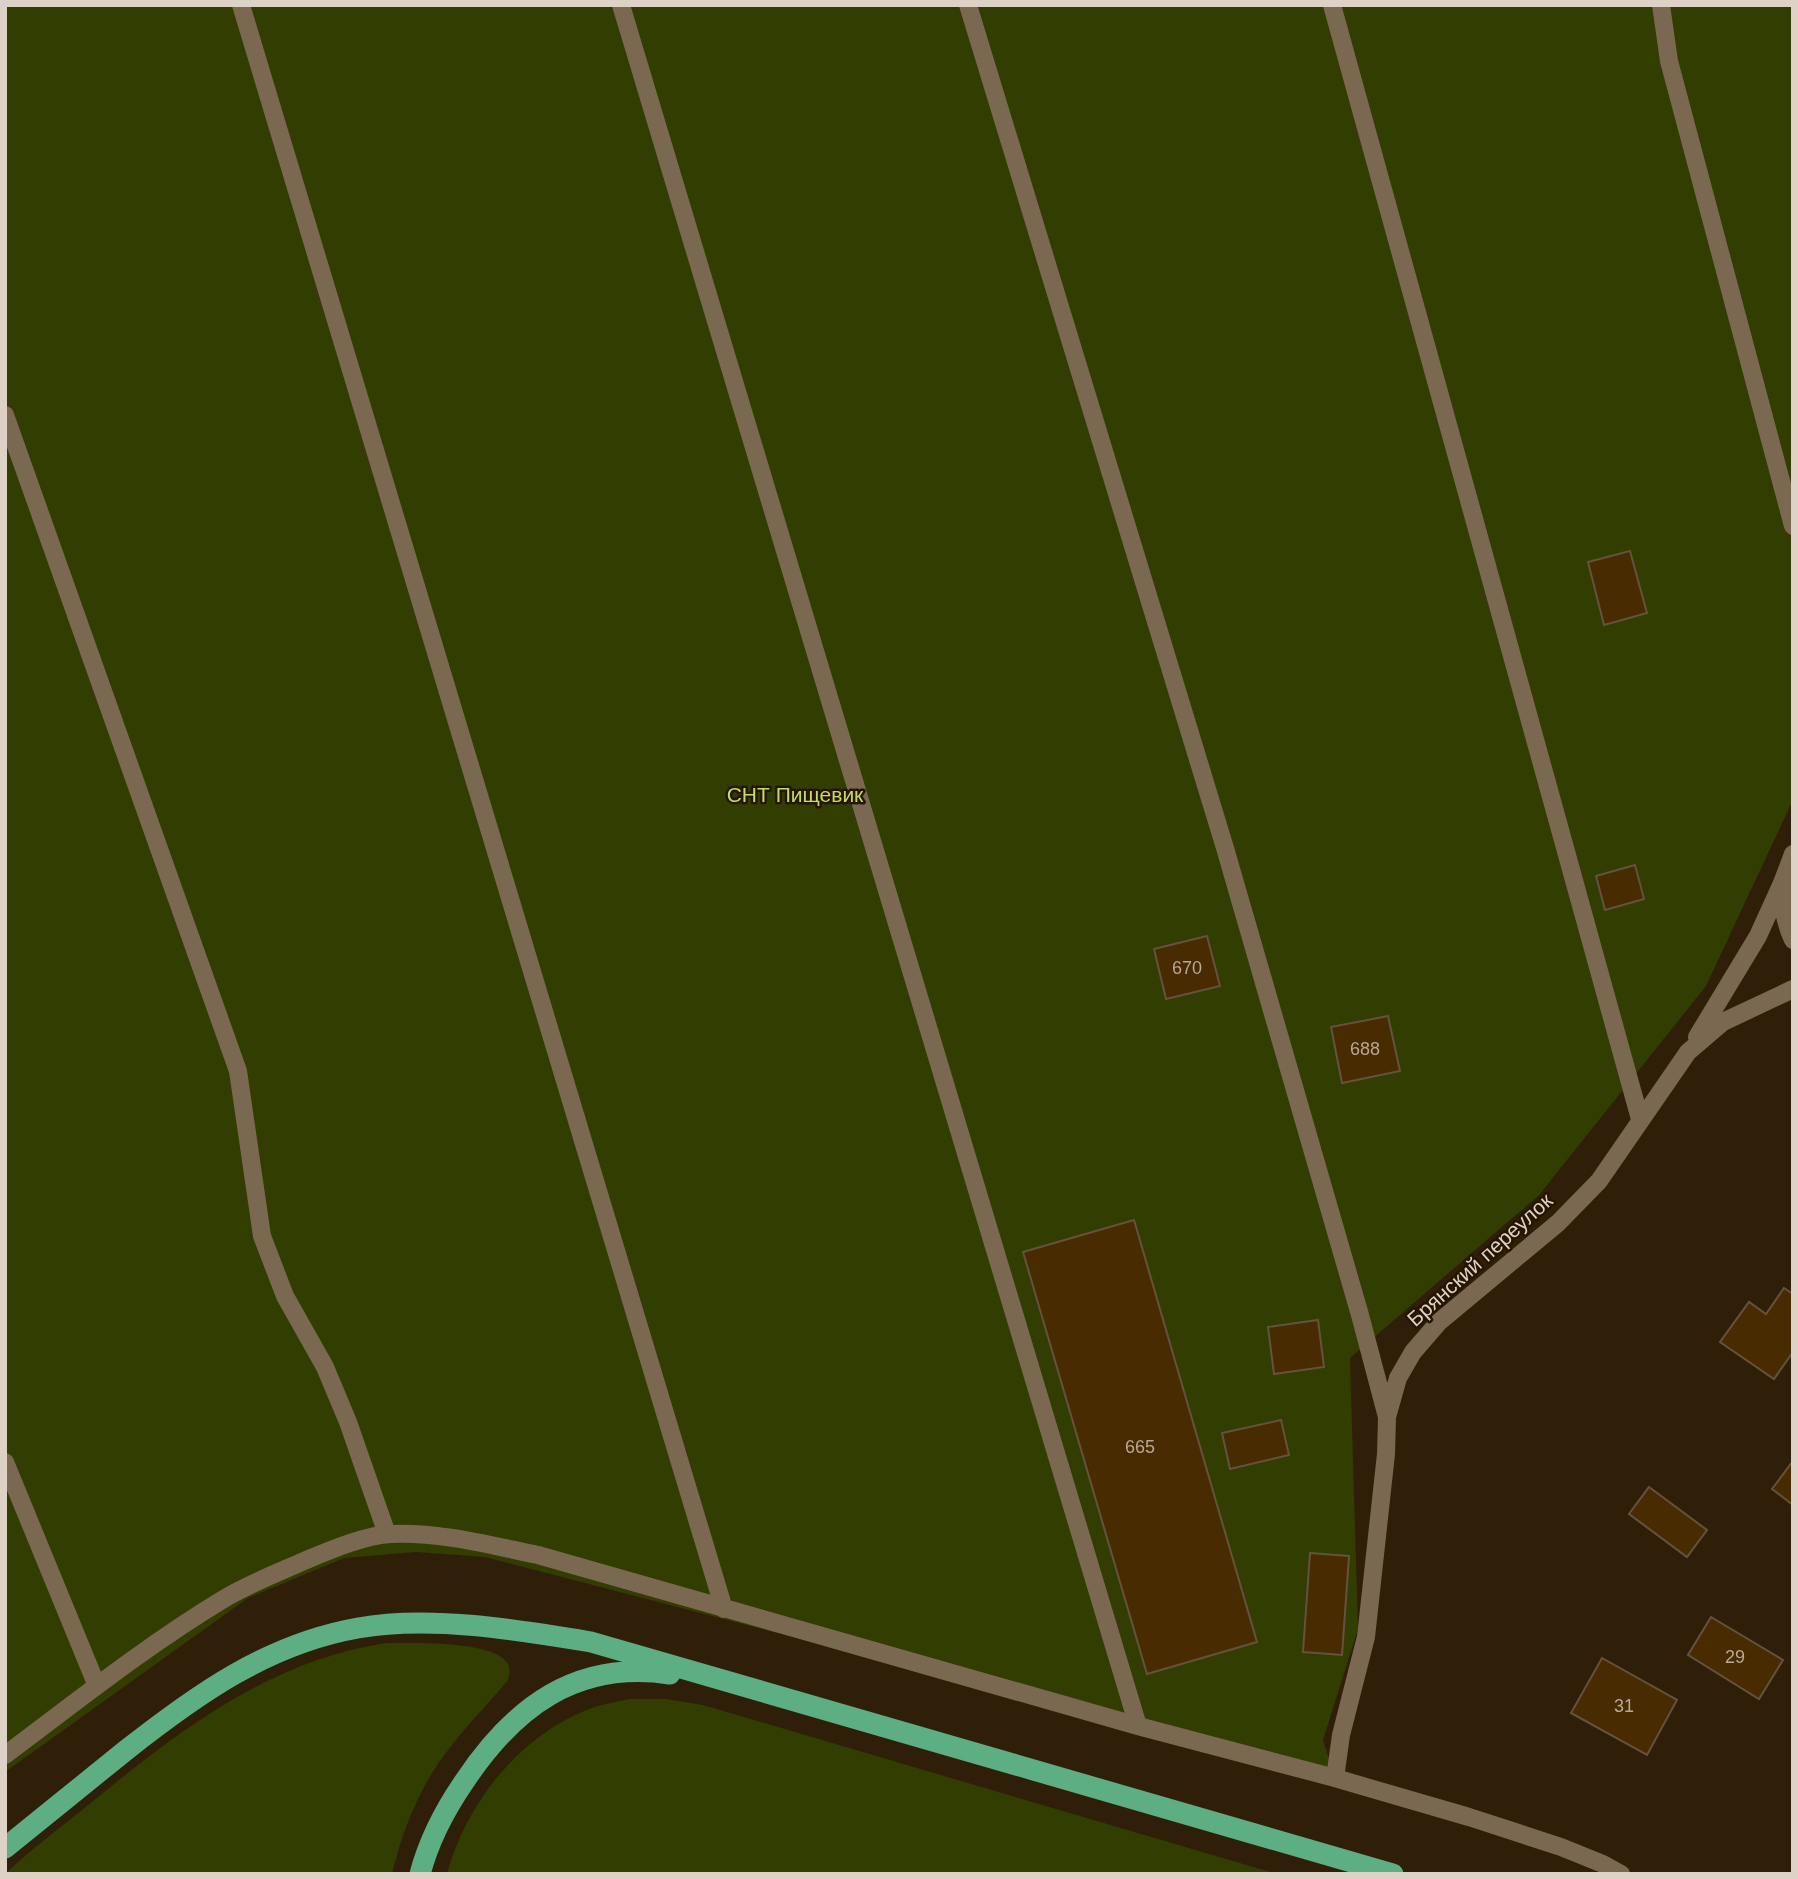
<svg xmlns="http://www.w3.org/2000/svg" width="1798" height="1879" viewBox="0 0 1798 1879" font-family="Arial,sans-serif">
	<style>
		.green { fill: #323d01 }
		.building { fill: #482b00; stroke: #65523c; stroke-width: 2 }
		.lines { fill: none; stroke-linecap: round; stroke-linejoin: round }
		.minor { stroke: #7b6850; stroke-width: 18 }
		.highway { stroke: #5dae82; stroke-width: 21 }
		.labels { text-anchor: middle; stroke-width: 5; stroke-linejoin: round; paint-order: stroke }
		.number-label { font-size: 18px; fill: #b8a894 }
		.park-label { font-size: 21px; fill: #c1dd67; stroke: #251501 }
		.street-label { font-size: 21px; fill: #ddd2c5; stroke: #251501 }
	</style>
	<rect width="100%" height="100%" fill="#2f1f09"/>
	<path class="green" d="M5 5H1793V800L1706 986 1539 1195 1350 1358 1358 1629 1323 1740 1335 1778 485 1557 416 1552 344 1558 248 1598 5 1772Z
		M386 1643C411 1643 496 1640 508 1664 511 1670 509 1675 508 1680 485 1708 458 1734 438 1764 416 1796 401 1836 392 1874H5C30 1850 60 1828 87 1806 177 1732 268 1661 386 1643Z
		M630 1699H666L703 1705 1277 1874H447C467 1800 524 1730 598 1706 608 1703 620 1701 630 1699Z"/>
	<path class="building" d="M1630 551 1647 613 1604 625 1588 562Z
		M1635 865 1644 899 1605 910 1596 876Z
		M1207 936 1220 986 1166 999 1154 949Z
		M1388 1016 1400 1071 1342 1083 1331 1027Z
		M1134 1220 1257 1642 1147 1674 1023 1252Z
		M1784 1288 1793 1294V1352L1774 1379 1720 1342 1749 1302 1766 1314Z
		M1318 1320 1324 1367 1274 1374 1268 1327Z
		M1281 1420 1289 1455 1230 1469 1222 1433Z
		M1793 1461V1505L1772 1489Z
		M1649 1487 1707 1530 1687 1557 1629 1514Z
		M1310 1553 1349 1556 1342 1655 1303 1652Z
		M1711 1617 1783 1660 1759 1699 1688 1655Z
		M1602 1658 1677 1700 1647 1755 1571 1713Z"/>
	<g class="lines">
		<path class="minor" d="M241 5 724 1609
			M621 5 1138 1726
			M968 5 1225 848 1360 1315 1387 1417
			M1332 5 1640 1119
			M1661 5 1669 61 1793 526
			M5 415 238 1071 262 1236 285 1296 325 1367 348 1422 387 1534
			M1782 886C1782 905 1785 923 1793 940
			M1697 1037 1758 936 1782 883 1793 854
			M5 1462 97 1686
			M5 1755C76 1702 146 1646 222 1600 248 1584 277 1573 304 1561 328 1551 365 1535 391 1534 441 1532 489 1545 538 1555L1138 1726 1335 1778 1469 1817 1561 1847 1603 1864 1621 1874
			M1335 1778 1341 1735 1366 1637 1386 1454 1387 1417 1398 1378 1413 1352 1439 1322 1558 1223 1599 1181 1688 1052 1723 1022 1793 989"/>
		<path class="highway" d="M5 1848C45 1816 85 1783 125 1751 196 1695 267 1644 358 1628 430 1615 519 1630 591 1642L1393 1874
			M420 1874C429 1840 444 1811 464 1782 514 1707 576 1660 670 1674"/>
	</g>
	<g class="labels">
		<g class="number-label">
			<text x="1187" y="974">670</text>
			<text x="1365" y="1055">688</text>
			<text x="1140" y="1453">665</text>
			<text x="1735" y="1663">29</text>
			<text x="1624" y="1712">31</text>
		</g>
		<g class="park-label">
			<text x="795" y="802">СНТ Пищевик</text>
		</g>
		<g class="street-label">
			<text transform="translate(1480 1260) rotate(-42)" y="7">Брянский переулок</text>
		</g>
	</g>
	<rect width="1798" height="1879" fill="none" stroke="#ddd2c5" stroke-width="14"/>
</svg>
